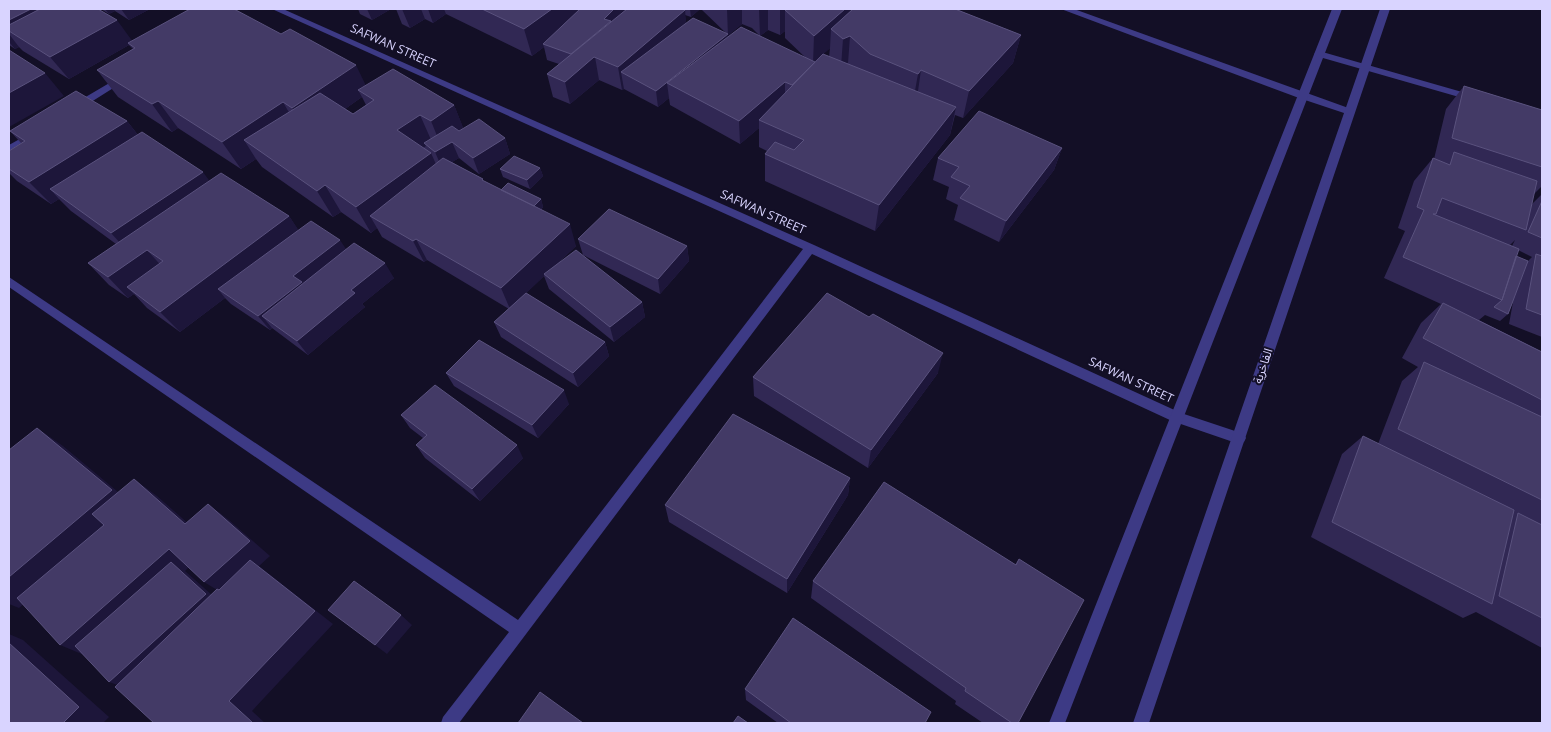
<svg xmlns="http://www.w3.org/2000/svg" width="1551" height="732" viewBox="0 0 1551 732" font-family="'Open Sans','Noto Sans Arabic',sans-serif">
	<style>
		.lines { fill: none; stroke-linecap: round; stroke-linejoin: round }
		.minor { fill: #3d3a85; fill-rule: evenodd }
		.tertiary { fill: #3d3a85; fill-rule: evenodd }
		.wall { fill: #312854; fill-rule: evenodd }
		.shaded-wall { fill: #1d163a }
		.building { fill: #433a66; stroke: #5a527e }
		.labels { text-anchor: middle; stroke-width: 4; stroke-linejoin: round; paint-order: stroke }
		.street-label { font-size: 12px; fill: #d9d4ff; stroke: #130f26 }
	</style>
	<rect width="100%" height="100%" fill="#130f26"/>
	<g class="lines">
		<path class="minor" d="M272 9H283L814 245 1181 413 1244 434 1246 438 1244 442 1239 444 1172 421 812 254 459 723H441L443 717 509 632 9 287V277L518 620 803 249Z
			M1061 9H1074L1354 110 1355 112 1350 115 1299 98Z
			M1319 51 1476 96 1478 98 1473 101 1316 56 1314 54Z
			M123 75 126 76V80L80 109H72V105Z
			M34 131 38 132V136L9 154V145Z"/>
		<path class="tertiary" d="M1332 9H1342L1065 723H1049Z
			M1380 9H1390L1149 723H1133Z"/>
	</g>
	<path class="wall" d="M9 9 132 41 366 86 454 105 463 128 505 138 510 154 479 174 459 158 452 162 484 181 501 190 541 199 543 207 541 210 576 246 555 266 642 302 645 317 614 342 549 289 544 276 526 293 605 342 609 356 578 387 501 337 494 322 509 309 427 260 424 262 382 237 377 228 371 233 341 212 333 217 262 167 256 159 241 169 178 128 172 132 118 97 97 70 133 49 129 45 69 79 23 51 19 47 15 49 9 45ZM362 97 366 105 353 114 345 109Z
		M101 9H150L129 20 115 11 109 14Z
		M358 9H391L372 20 360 14Z
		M396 9H700L691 17 685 15 686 24 727 34 702 10V9H955L1021 35 1013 63 963 118 955 115 950 135 875 231 765 181V154L767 151 759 147V128L740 144 670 105 669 98 658 107 624 89 622 90 599 80 570 104 553 97 547 74 559 64 547 60 544 47 532 56 446 14 433 23 425 19 410 28 402 24ZM742 24 752 28 759 35 728 36V35ZM768 30 780 35 785 31V38L807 59 760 36ZM830 48 829 57 823 54Z
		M1464 86 1542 110V186L1534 194 1532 204 1542 194V337L1509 324 1513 302 1508 314 1500 321 1485 315 1479 320 1542 352V648L1476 612 1463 618 1311 537 1342 454 1363 436 1378 444 1402 381 1418 367 1402 358 1421 323 1441 304 1384 278 1405 231 1398 228 1414 181 1433 158 1434 159 1446 109ZM1515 240 1512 246 1510 245ZM1518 250 1532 257 1528 261 1516 256Z
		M127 121 138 135 209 181 289 216 298 230 346 249 394 278 362 304 365 307 308 355 272 328 270 330 231 304 225 298 180 332 147 308 134 294 128 298 109 285 88 263 116 244 71 211 59 199 51 204 17 181 9 173V151L21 143 10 131Z
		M1062 148 1054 170 999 242 954 220 958 205 946 199 949 187 933 180 938 158Z
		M540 168 543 176 530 189 503 177 500 169Z
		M578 239 687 246 689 261 660 294 583 255Z
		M446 373 569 404 538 438 454 386Z
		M938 373 868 468 754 396 753 377Z
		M401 415 523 458 480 501 425 458 416 445 423 438 410 428Z
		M850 478 848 495 787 593 669 522 665 505Z
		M1019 559 1018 723H983L955 704 956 701 811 598 813 581 1015 565Z
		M745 689 925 723H778L746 700Z"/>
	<path class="shaded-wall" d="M31 9H94L9 31V20Z
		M105 9H114L115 11 109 14Z
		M121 9H150L129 20Z
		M367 9H391L372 20Z
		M402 9H421L425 19 410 28Z
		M428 9H444L446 14 433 23Z
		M552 9H596L543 44 544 47 532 56 524 29Z
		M614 9H631L614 38 595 57 599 80 570 104 565 82 604 19Z
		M690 9H700L691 17Z
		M727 9H742V24L728 36Z
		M759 9H768V30L760 36Z
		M780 9H806L785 10V31L780 35Z
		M845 9H865L831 29 830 48 813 64 814 36Z
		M685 10 687 33 621 72 624 89 622 90 618 67Z
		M117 20 133 42 128 43 129 45 69 79 50 57Z
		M9 34 19 47 15 49 9 42Z
		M728 34 729 51 667 83 669 98 658 107 656 91Z
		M1021 35 1013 63 963 118 969 91Z
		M850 36 848 63 841 67 843 39Z
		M356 65 369 92 358 90 362 97 308 135 292 108Z
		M921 70 917 98 913 102 918 74Z
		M45 73 64 96 9 127V93Z
		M785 82V105L759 120V128L740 144 739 121Z
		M158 101 178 128 172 132 152 104Z
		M283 102 299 130 244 140 256 159 241 169 222 142Z
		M454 105 465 132 452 142 459 158 442 168 435 152 442 148 431 121Z
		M956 107 950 135 875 231 879 205Z
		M420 115 432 142 424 143 426 146 409 158 397 130Z
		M127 121 144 143 50 189 59 199 51 204 29 182Z
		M505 138 510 154 479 174 473 158Z
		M1062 148 1054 170 999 242 1006 221Z
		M431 153 443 180 370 216 377 228 371 233 356 207Z
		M540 168 543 176 530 189 527 180Z
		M203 172 219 194 131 255 111 233Z
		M325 185 341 212 333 217 317 191Z
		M541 199 543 207 533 218 530 210Z
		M289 216 304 238 218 289 225 298 180 332 160 312Z
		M570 224 576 246 545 275 544 274V276L510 309 501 288Z
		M416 239 427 260 424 262 413 241Z
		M340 240 350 255 262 316 272 328 270 330 258 316 293 276Z
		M687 246 689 261 660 294 658 279Z
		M147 250 166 271 127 287 134 294 128 298 108 277Z
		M385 263 394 278 362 304 365 307 308 355 297 341 351 290Z
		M642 302 645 317 614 342 610 327Z
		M605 342 609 356 578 387 573 373Z
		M943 353 938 373 868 468 871 450Z
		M564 390 569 404 538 438 532 425Z
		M37 428 63 446 136 507 19 608 9 604V577Z
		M517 445 523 458 480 501 472 489Z
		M850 478 848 495 787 593V579Z
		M134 479 157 496 207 540 185 524Z
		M208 504 229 520 270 556 259 566 333 624 252 711 265 723H251L229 701 227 596 204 582Z
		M169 549 192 564 185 571 222 604 129 689 109 682 89 657 60 645Z
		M401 615 412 625 387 654 375 645Z
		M9 634 23 640 109 717 103 723H104H63L9 643Z"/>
	<path class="building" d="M9 9H31L9 20Z
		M40 9H98L117 20 50 57 9 31V25Z
		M190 9H234L281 34 290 29 356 65 292 108 283 102 222 142 158 101 152 104 97 70 135 48 128 43Z
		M482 9H552L524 29Z
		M580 9H614L604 19 611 21 571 54 543 44Z
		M627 9H682L685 10 618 67 594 57 565 82 547 74Z
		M788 9H845L814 36 785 10Z
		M853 9H955L1021 35 969 91 921 70 918 74 870 54 850 36 843 39 831 29Z
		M693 18 728 34 656 91 621 72Z
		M741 27 815 62 792 85 785 82 739 121 667 83Z
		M9 50 45 73 9 93Z
		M823 54 956 107 879 205 765 154 775 142 794 150 804 140 759 120Z
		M393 69 454 105 431 121 420 115 397 130 431 153 356 207 325 185 317 191 244 140 320 93 353 114 374 100 358 90Z
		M1464 86 1542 110V167L1452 138Z
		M76 91 127 121 29 182 9 169V151L25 141 10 131Z
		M979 111 1062 148 1006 221 960 198 970 186 951 177 959 167 938 158Z
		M479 119 505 138 473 158 452 142 435 152 424 143 452 126 459 131Z
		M142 132 203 172 111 233 50 189Z
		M1454 152 1537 181 1526 230 1442 198 1436 214H1433L1519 249 1502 300 1403 257 1424 210 1417 207 1433 158 1450 165Z
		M514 156 540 168 527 180 500 169Z
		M443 158 483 179 482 180 570 224 501 288 416 239 413 241 370 216Z
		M221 173 289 216 160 312 127 287 163 261 147 250 108 277 88 263Z
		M508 183 541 199 534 206 501 190Z
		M1542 201V238L1528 232Z
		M609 209 687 246 658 279 578 239Z
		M311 221 340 240 293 276 302 282 258 316 218 289Z
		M354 243 385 263 351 290 355 293 297 341 262 316Z
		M576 250 642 302 610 327 544 274Z
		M1536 254 1542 256V315L1526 309Z
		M1516 256 1528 261 1508 314 1494 307 1502 300Z
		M526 293 605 342 573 373 494 322Z
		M827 293 869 317 873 314 943 353 871 450 753 377Z
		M1443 303 1542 352V400L1423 338Z
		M479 340 564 390 532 425 446 373Z
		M1424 362 1542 417V500L1398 429Z
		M435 385 517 445 472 489 416 445 427 435 401 415Z
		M733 414 850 478 787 579 665 505Z
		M37 428 112 490 9 577V450Z
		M1363 436 1514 510 1492 604 1332 522Z
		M134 479 185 524 208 504 250 541 204 582 169 549 60 645 17 598 104 525 92 514Z
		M884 482 1016 565 1019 559 1084 600 1018 723H1012L965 691 966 688 813 581Z
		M1518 513 1542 525V618L1499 596Z
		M250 560 315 611 229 701 252 722 251 723H154L115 687 217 589 219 590Z
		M171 562 206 594 109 682 75 646Z
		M354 581 401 615 375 645 328 610Z
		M793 618 931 712 925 723H791L745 689Z
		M9 643 79 707 63 723H9Z
		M540 692 583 723H518Z
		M738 716 748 723H733Z"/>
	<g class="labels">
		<g class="street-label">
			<text transform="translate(393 46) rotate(24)" y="4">SAFWAN STREET</text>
			<text transform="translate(763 212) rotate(24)" y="4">SAFWAN STREET</text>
			<text transform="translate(1263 366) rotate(-71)" y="4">الفاخرية</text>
			<text transform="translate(1131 380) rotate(25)" y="4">SAFWAN STREET</text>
		</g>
	</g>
	<rect width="1551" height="732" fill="none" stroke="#d9d4ff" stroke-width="20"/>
</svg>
